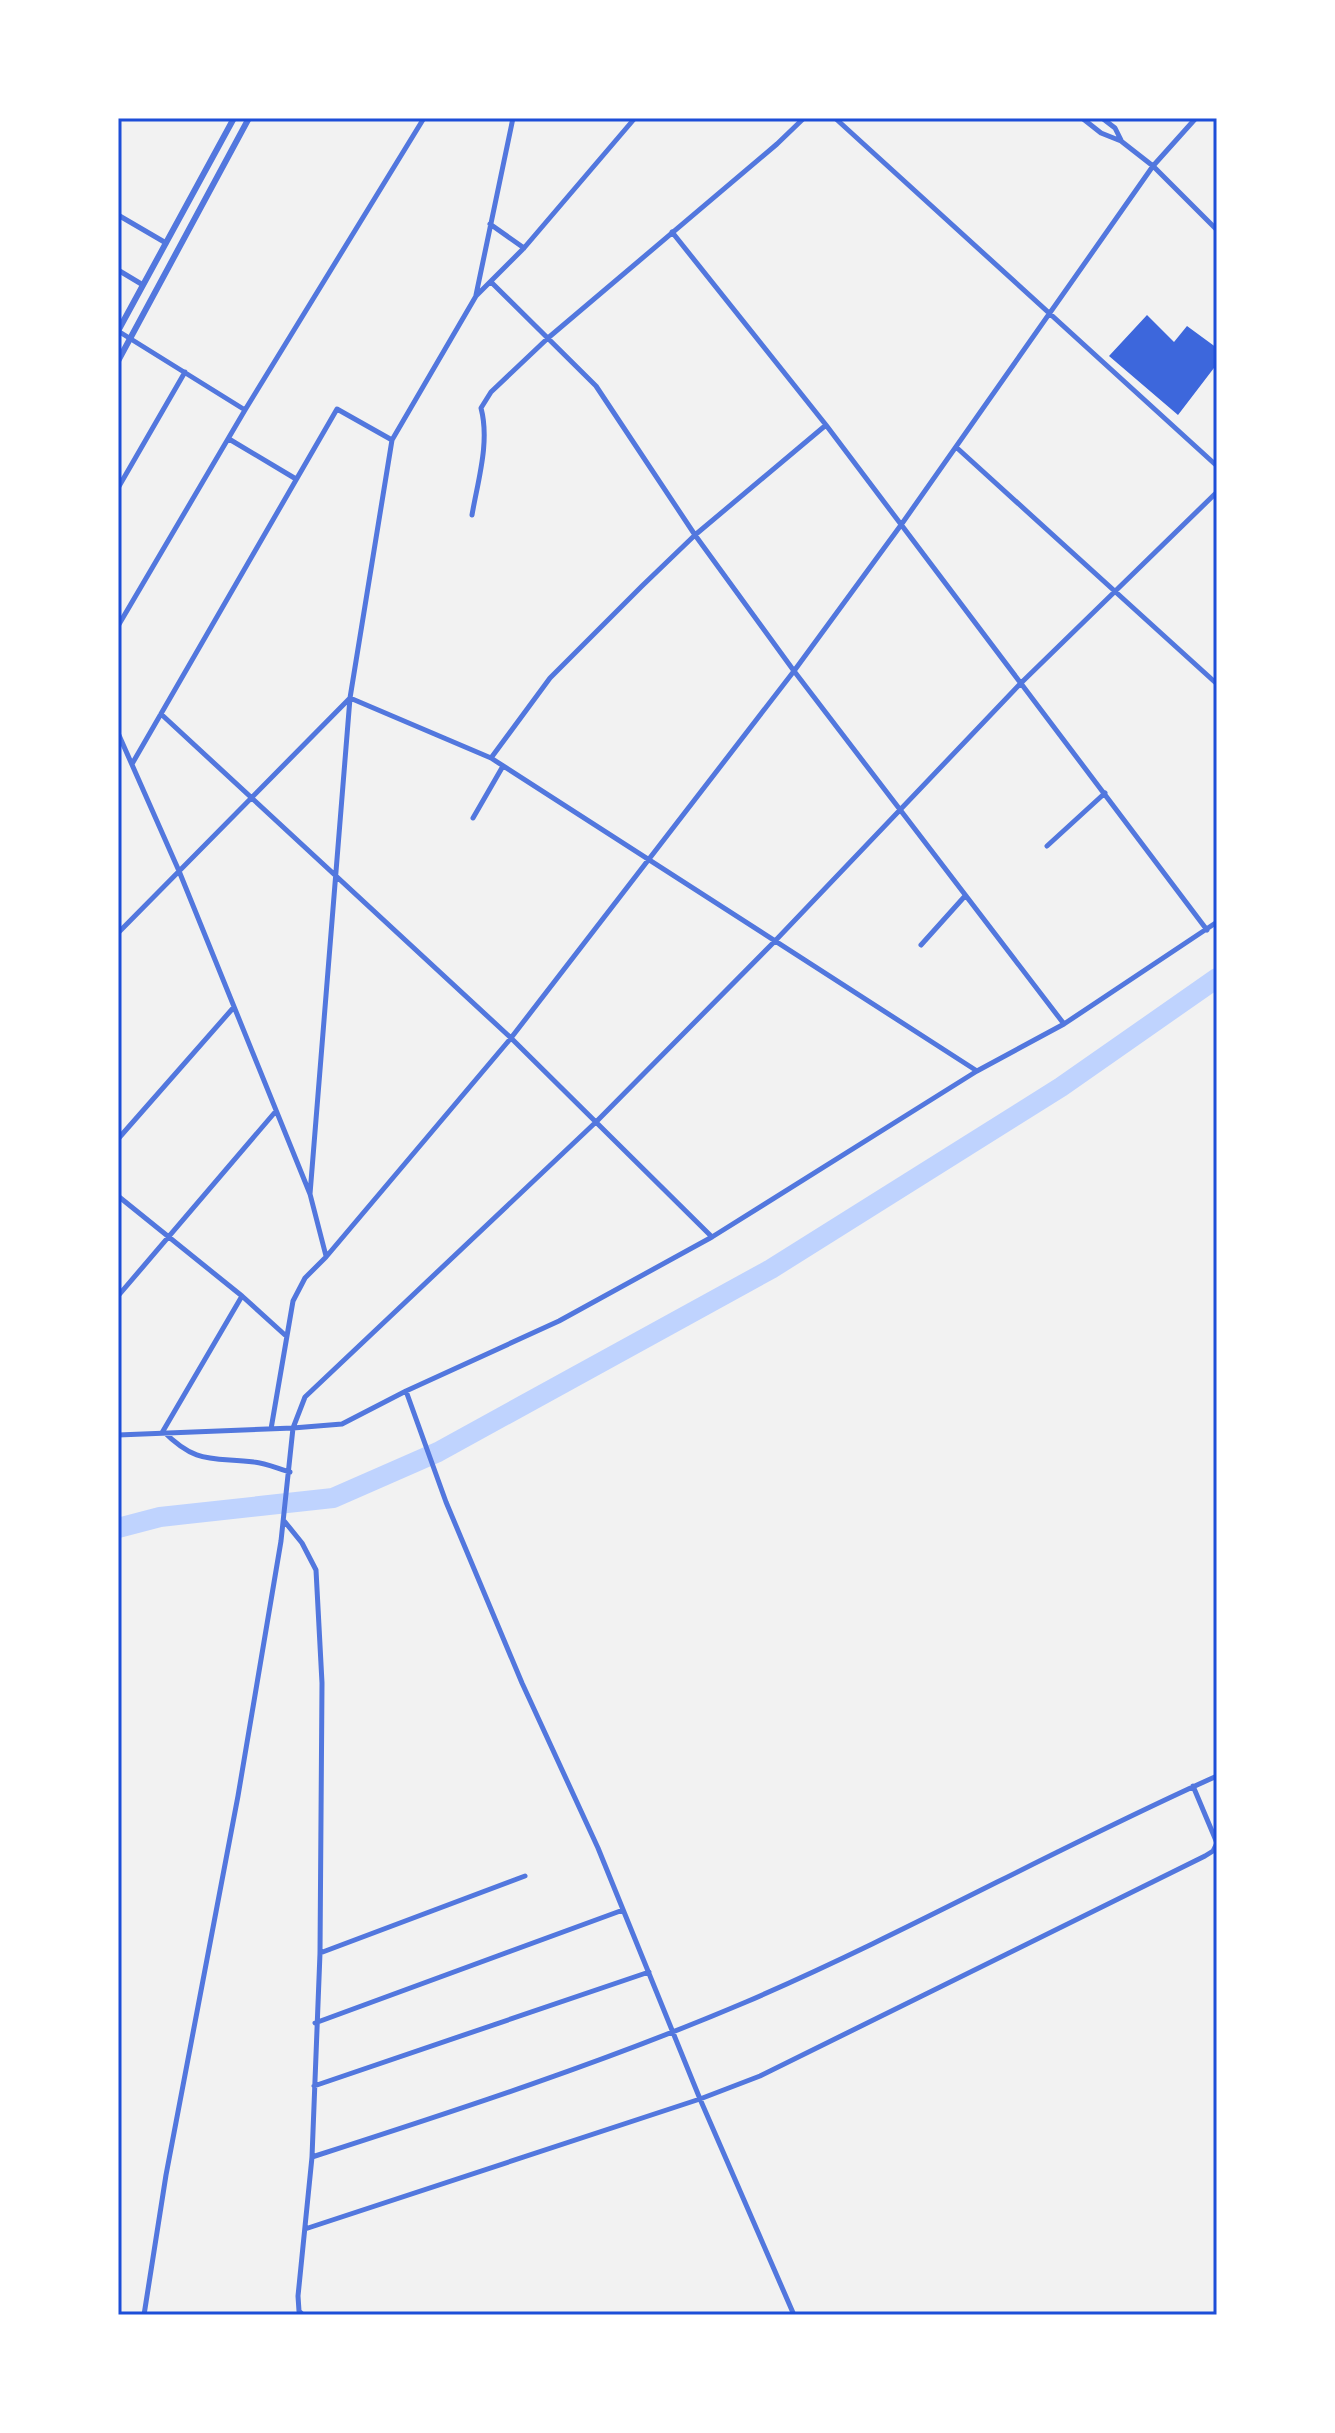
<svg xmlns="http://www.w3.org/2000/svg" width="1335" height="2433" viewBox="0 0 1335 2433" font-family="Figtree,sans-serif">
	<style>
		.lines { fill: none; stroke-linecap: round; stroke-linejoin: round }
		.river { stroke: #bfd3fe; stroke-width: 20 }
		.building { fill: #3d67dc }
		.minor { stroke: #5277de; stroke-width: 5 }
		.tertiary { stroke: #5277de; stroke-width: 6 }
		.neatline { fill: none; stroke: #1d4ed8; stroke-width: 3 }
	</style>
	<rect width="100%" height="100%" fill="#f2f2f2"/>
	<g class="lines">
		<path class="river" d="M118 1528 160 1517 333 1498 438 1452 771 1269 1061 1087 1217 978"/>
	</g>
	<path class="building" d="M1147 315 1174 342 1187 326 1217 348V364L1178 415 1109 356Z"/>
	<g class="lines">
		<path class="minor" d="M835 118 1217 466
			M1082 118 1101 133 1121 141 1153 166 1217 230
			M1102 118 1115 128 1121 140
			M118 215 166 243
			M490 224 524 248
			M672 232 826 425 1207 930
			M118 270 143 285
			M491 282 596 386 695 535 794 671 1064 1024
			M476 295 513 118
			M118 331 245 410
			M229 439 296 479
			M956 447 1217 684
			M118 488 185 372
			M472 515C478 480 490 442 481 408L491 392 548 338 777 144 804 118
			M118 626 245 410 424 118
			M161 714 511 1038 712 1237
			M118 733 179 871 310 1194 326 1256
			M491 758 550 678 642 586 695 535 826 425
			M132 764 337 409 392 440
			M473 818 503 766
			M1047 846 1105 793
			M118 933 350 698 491 758 977 1071
			M921 945 965 896
			M118 1139 234 1007
			M310 1194 350 698 392 440 476 296 524 248 635 118
			M118 1196 242 1296 285 1335
			M118 1296 276 1111
			M242 1296 163 1431C197 1465 211 1457 254 1462 266 1463 279 1469 290 1472
			M406 1391 446 1502 522 1683 598 1848 700 2099 794 2315
			M271 1429 293 1301 305 1278 326 1257 511 1038 794 671 901 525 1153 166 1196 118
			M118 1435 293 1428 342 1424 406 1391 559 1321 712 1237 977 1071 1064 1024 1217 922
			M285 1522 302 1543 316 1570 322 1683 320 1953 312 2157 298 2296 299 2311 303 2315
			M320 1953 525 1876
			M315 2023 623 1910
			M314 2086 649 1972
			M312 2157C458 2110 605 2062 746 2002 906 1933 1058 1847 1217 1776
			M305 2229 700 2099 760 2076 1205 1856 1213 1851 1217 1843 1193 1786
			M144 2315 166 2175 238 1796 281 1541 293 1428 305 1397 597 1121 775 941 1021 683 1217 492"/>
		<path class="tertiary" d="M118 331 234 118
			M118 361 249 118"/>
	</g>
	<rect width="1335" height="2433" fill="none" stroke="#ffffff" stroke-width="240"/>
	<rect x="120" y="120" width="1095" height="2193" class="neatline"/>
</svg>
